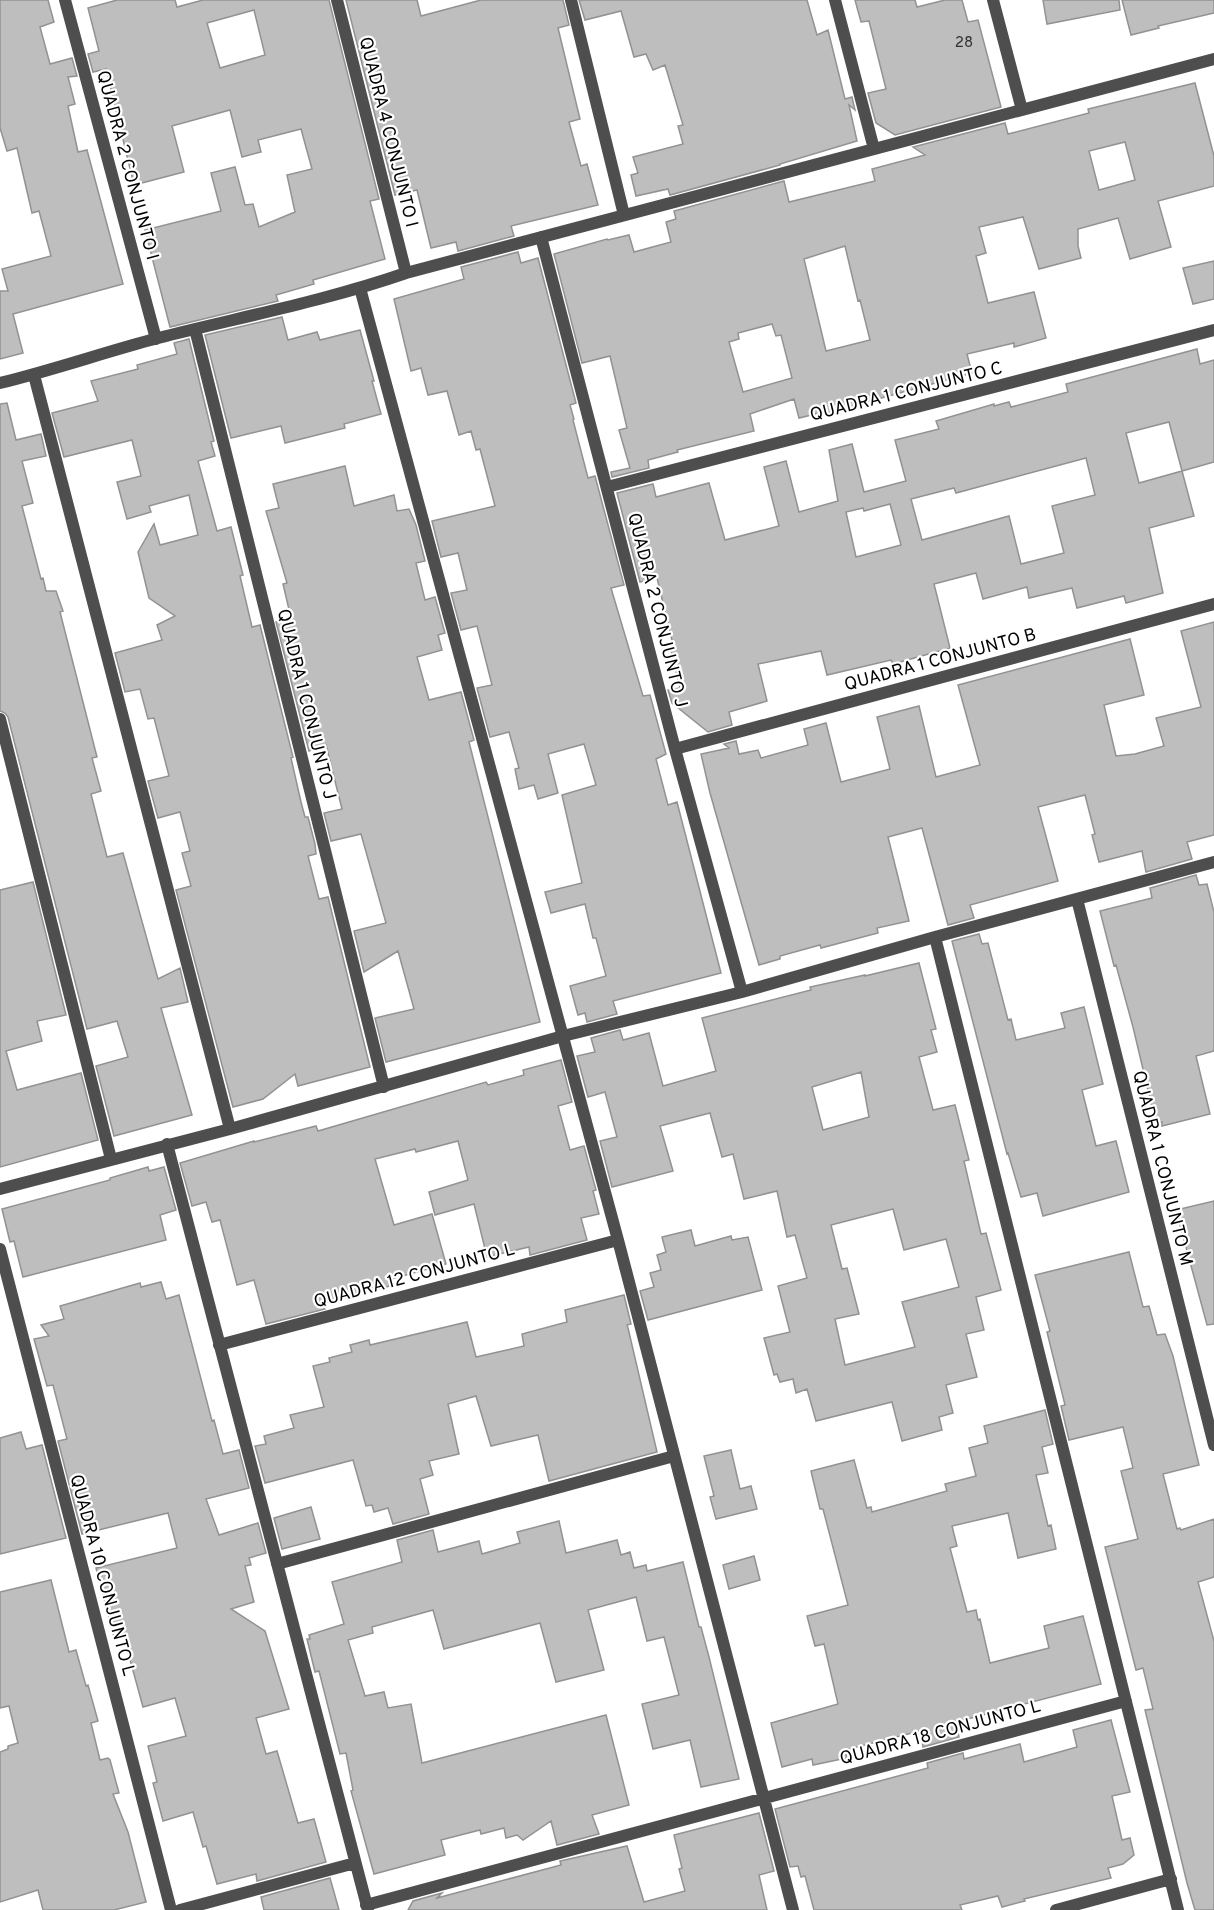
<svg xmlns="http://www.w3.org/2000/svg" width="1214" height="1910" viewBox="0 0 1214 1910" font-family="Overpass,sans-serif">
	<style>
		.building { fill: #bebebe; stroke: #929292; stroke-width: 1.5; fill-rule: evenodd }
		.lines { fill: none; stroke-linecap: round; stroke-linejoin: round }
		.street { stroke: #4e4e4e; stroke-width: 12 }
		.labels { text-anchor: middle; stroke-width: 4.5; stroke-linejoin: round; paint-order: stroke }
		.number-label { font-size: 15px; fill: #303030 }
		.street-label { font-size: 18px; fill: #000; stroke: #fff }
	</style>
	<rect width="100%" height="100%" fill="#fff"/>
	<path class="building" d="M0 0H48L54 22 40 27 50 64 72 58 77 76 68 77 75 104 68 106 78 152 87 150 123 284 13 314 23 353 0 359V291H8L2 269 51 256 39 211 32 213 17 148 7 151 0 128Z
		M117 0H175L177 7 203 0H329L379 199 370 201 385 259 313 280 314 284 276 295 278 301 170 327 145 230 221 211 211 173 235 167 245 205 253 204 259 227 295 212 287 175 312 169 301 129 258 140 261 152 242 157 230 110 172 126 184 172 134 185 106 69 93 72 88 54 99 51 88 8ZM254 10 265 55 220 68 207 23Z
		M346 0H417L421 16 481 0H563L569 25 558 28 580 119 569 122 581 166 587 164 598 205 511 226 514 236 458 251 456 242 431 248 417 190 395 195Z
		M579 0H807L817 35 828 30 845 99 852 97 855 110 849 105 857 141 780 164V165L670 195 668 189 636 196 631 175 638 173 633 157 683 144 678 126 683 125 665 65 653 70 646 54 634 57 621 11 585 20Z
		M855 0H915L917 7 945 0H962L968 22 978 20 1001 107 895 135 876 123 868 93 886 89 869 21 861 22Z
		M1043 0H1119L1120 10 1047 24Z
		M1122 0H1214V13L1158 26 1159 28 1131 35Z
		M1195 83 1214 156V186L1158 201 1171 247 1130 259 1118 218 1078 229V246L1081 258 1039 269 1023 217 979 227 986 253 976 256 988 303 1034 292 1046 338 1014 347V343L967 354 972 373 820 415V413L799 418 794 399 750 414 754 431 677 450 678 452 648 460 649 468 612 477 611 472 630 468 619 430 627 428 610 356 582 363 554 254 607 239 608 240 629 235 634 252 671 242 666 222 676 219 674 211 784 181 789 202 875 181 872 169 925 155 913 147 1005 123 1008 134 1089 113 1088 109ZM1125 142 1135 180 1099 190 1089 151ZM845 246 858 301 860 300 870 340 826 351 804 259ZM772 324 776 336 781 335 792 378 743 392 729 342 739 339 738 333Z
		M518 252 521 263 538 258 576 403 570 405 574 419 573 420 588 478 595 476 624 585 611 588 643 696 650 695 666 754 656 759 668 805 677 802 721 973 613 1001 617 1014 587 1022 585 1013 578 1015 570 986 606 976 596 938H593L585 904 551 913 545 892 582 883 562 795 596 785 584 744 548 754 558 793 538 799 534 785 519 789 515 769 519 768 509 732 490 737 477 688 492 685 477 626 461 630 451 593 467 590 458 553 441 557 432 521 495 506 480 449 476 450 471 431 459 435 447 391 428 395 421 368 411 371 394 299 464 279 461 267Z
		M1214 261V299L1193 304 1183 268Z
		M282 317 288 340 317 332 320 340 360 330 374 381H372L381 414 344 424 345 428 285 443 281 426 231 438 205 335Z
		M189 339 214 441 211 442 215 456 198 461 217 531 231 527 243 575 240 576 252 627 260 625 293 757 291 758 301 802 305 817H308L315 844 316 854 308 856 319 899 328 897 370 1067 298 1086 295 1074 263 1099 233 1107 176 890 191 886 182 853 190 851 180 812 158 818 148 781 169 776 154 718 148 719 140 689 125 692 115 653 162 640 157 625 175 616 149 598 138 552 154 524 160 545 198 535 189 495 149 506 151 512 127 519 117 482 141 476 132 440 64 457 52 413 98 401 91 381 138 369 137 365 177 354 174 343Z
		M1197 349 1200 364 1214 360V462L1182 471 1169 422 1126 433 1139 483 1182 471 1194 516 1149 528 1163 593 1126 603 1124 596 1077 608 1072 588 1029 598 1027 587 983 599 976 573 934 584 950 648 893 664 891 660 827 675 821 651 758 664 767 701 729 712 732 725 708 732 672 703 668 690 680 688 671 650 674 649 657 578 640 582 617 493 653 484 656 497 709 483 725 540 779 526 764 467 786 461 799 512 838 501 829 450 852 444 864 492 906 481 895 440 939 429 936 421 994 404V406L1009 402 1011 407 1068 392 1066 384ZM1086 458 1095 495 1052 506 1064 553 1021 564 1009 516 922 540 911 499 954 488 956 493ZM890 504 901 545 856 557 846 512 863 508 864 511Z
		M7 403 16 440 41 434 46 456 22 461 33 503 22 506 41 579 43 578 46 591H56L63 611 60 612 97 757 92 758 101 791 91 794 107 857 123 853 158 979 180 968 188 1002 161 1008 192 1115 114 1136 96 1066 128 1057 117 1021 87 1029 8 717 5 713 0 711V404Z
		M345 466 354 506 394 495 397 511 409 509 416 525 425 561 416 563 425 600 435 597 445 633 438 635 442 650 417 657 429 700 461 692 474 740 469 742 540 1022 386 1062 375 1018 414 1009 398 951 364 972 354 931 386 923 361 834 331 841 324 813 342 809 326 745 309 751 276 622 291 618 283 584 287 583 266 511 279 508 273 484Z
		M1214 622V835L1187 842 1192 859 1146 872 1142 851 1099 862 1092 835 1095 834 1085 795 1038 807 1058 881 970 905 974 918 948 925 922 828 888 837 909 921 877 928 878 933 821 948 820 945 780 956V959L759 965 710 793 701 754 729 748 724 744 736 741 739 754 758 750 761 758 808 745 804 729 826 723 841 782 890 769 877 717 919 706 936 777 980 765 958 685 1130 639 1144 695 1104 705 1116 756 1135 754 1164 746 1156 718 1201 707 1181 631Z
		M1196 875 1199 885 1207 884 1214 912V1051L1196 1056 1210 1114 1162 1126V1122L1156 1124 1133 1027 1116 965 1114 966 1100 911 1152 898 1150 888Z
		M33 882 66 1015 37 1021 42 1041 6 1051 17 1090 81 1073 98 1140 0 1167V890Z
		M979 934 982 944 988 943 1008 1020 1011 1019 1016 1040 1065 1028 1061 1013 1084 1007 1103 1084 1082 1090 1096 1146 1116 1141 1129 1192 1043 1216 1037 1193 1021 1197 1008 1153 1007 1154 952 941Z
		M919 963 936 1029 931 1030 937 1052 919 1057 933 1110 955 1105 969 1160 964 1161 981 1234 986 1233 1001 1290 976 1297 984 1330 966 1334 977 1377 946 1385 953 1413 939 1417 942 1430 902 1441 892 1402 816 1421 807 1389 796 1393 793 1379 780 1382 777 1374 774 1375 764 1338 790 1332 778 1286 807 1278 795 1235 787 1237 777 1191 744 1199 733 1154 722 1157 710 1113 660 1126 673 1171 612 1187 600 1141 617 1137 605 1092 588 1097 577 1056 595 1052 591 1038 620 1030 623 1040 649 1033 663 1086 716 1071 702 1018 811 990 810 987 865 975V976ZM861 1072 869 1117 823 1130 812 1087ZM893 1209 904 1250 946 1239 959 1287 902 1302 915 1347 845 1365 835 1319 859 1314 847 1268 842 1269 831 1225Z
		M561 1060 572 1102 558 1106 570 1150 584 1146 596 1190 593 1191 599 1214 581 1218 587 1240 530 1255 529 1247 487 1257 474 1204 435 1215 429 1192 468 1180 458 1141 416 1152 415 1149 375 1159 394 1225 432 1214 446 1264 388 1280 390 1286 323 1304 325 1309 266 1324 254 1280 237 1285 220 1220 212 1222 206 1202 192 1206 180 1163 254 1141V1142L316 1126 318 1131 486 1082 488 1085 524 1075 523 1070Z
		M148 1167 149 1171 164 1167 176 1210 160 1215 166 1240 23 1277 14 1241 10 1242 2 1209 110 1180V1178Z
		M1214 1201V1324L1207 1325 1176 1210Z
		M691 1230 695 1246 731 1236 732 1240 748 1237 762 1290 648 1320 640 1291 654 1287 650 1273 661 1270 657 1255 666 1252 662 1237Z
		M1129 1252 1143 1307 1149 1306 1157 1335 1165 1334 1173 1356 1199 1465 1163 1474 1177 1529 1180 1528 1181 1530 1214 1519V1577L1198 1582 1214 1641V1910H1195L1187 1883 1145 1710 1153 1709 1143 1668 1136 1670 1105 1547 1138 1539 1121 1471 1133 1468 1123 1427 1069 1440 1061 1406 1065 1405 1047 1332 1050 1331 1035 1275Z
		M161 1282 166 1299 179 1295 212 1421 214 1420 223 1454 239 1450 249 1488 206 1499 219 1535 258 1523 266 1553 249 1558 251 1565 245 1566 254 1602 231 1609 265 1631 289 1709 256 1718 266 1754 277 1751 298 1823 314 1819 326 1862 257 1881 256 1874 217 1884 206 1846 203 1847 193 1812 163 1821 153 1783 157 1782 148 1746 186 1736 175 1698 143 1707 123 1634 114 1637 96 1568 177 1548 168 1513 82 1534 58 1441 67 1439 53 1385 47 1386 34 1339 49 1336 41 1325 64 1319 60 1306 140 1283 141 1287Z
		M624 1295 631 1324 627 1325 628 1328 657 1452 549 1481 538 1435 491 1446 476 1396 448 1404 459 1454 429 1461 433 1475 420 1479 429 1514 393 1524 388 1508 374 1512 372 1505 366 1506 353 1460 265 1483 255 1446 266 1444 264 1436 294 1428 290 1415 324 1407 313 1366 330 1362 329 1358 352 1352 350 1345 369 1340 370 1345 467 1322 476 1357 524 1346 522 1334 567 1322 565 1310Z
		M1045 1410 1053 1444 1042 1447 1048 1473 1036 1475 1048 1526 1051 1525 1056 1549 1018 1558 1008 1513 952 1526 957 1546 950 1548 967 1612 976 1610 978 1620 980 1619 990 1663 1049 1648 1044 1626 1083 1616 1101 1684 956 1722 959 1737 923 1747 920 1731 845 1750 847 1758 813 1765 812 1759 782 1767 771 1723 838 1704 824 1644 815 1646 807 1616 848 1605 823 1509H820L811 1471 854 1460 867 1508 871 1507 872 1512 947 1491 945 1484 976 1476 969 1448 988 1443 984 1426Z
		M21 1432 26 1449 42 1445 66 1538 0 1554V1438Z
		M731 1450 740 1489 751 1486 757 1509 716 1519 710 1497 714 1496 704 1456Z
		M311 1507 320 1539 282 1549 274 1518Z
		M559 1521 566 1553 617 1540 621 1555 630 1552 634 1568 646 1565 647 1571 683 1562 699 1627H701L709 1657 739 1779 701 1787 690 1740 653 1749 642 1704 679 1695 664 1637 647 1641 636 1597 588 1610 604 1670 556 1682 540 1623 444 1649 433 1610 372 1627 373 1633 348 1640 365 1696 384 1692 388 1708 411 1704 422 1763 606 1715 629 1805 592 1815 599 1834 557 1845 551 1821 523 1840 517 1835 506 1838 504 1828 481 1834 480 1830 441 1840 445 1855 374 1874 351 1791 353 1790 346 1753 340 1754 319 1671 315 1672 307 1639H310L309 1635 344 1624 332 1582 402 1562 397 1540 433 1530 438 1552 479 1541 482 1554 520 1543 517 1532Z
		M754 1556 760 1580 729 1589 723 1565Z
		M51 1580 69 1652 76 1650 86 1686 88 1685 98 1721 91 1723 100 1760 108 1758 110 1760 119 1793 113 1794 128 1832 146 1902 114 1910H43L38 1890 0 1902V1752L8 1749V1746L18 1743 9 1706 0 1708V1592Z
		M1111 1720 1130 1792 1112 1796 1122 1840 1130 1838 1134 1855 1123 1864 1108 1868 1111 1878 1024 1899 1025 1901 1002 1907 998 1896 960 1905 962 1910H814L805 1876 801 1877 798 1866 790 1867 775 1809 928 1768 927 1763 963 1753 964 1759 1020 1744 1024 1762 1077 1747 1073 1730Z
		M759 1813 774 1871 759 1875 767 1910H408L413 1901 442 1893 437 1898 561 1865 560 1861 627 1846 644 1902 685 1891 679 1869 682 1868 674 1835Z
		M330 1878 339 1910H264L261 1897Z"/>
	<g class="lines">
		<path class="street" d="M65 0 156 339
			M337 0 406 273
			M571 0 624 215
			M835 0 874 149
			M993 0 1022 110
			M541 237 675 749 742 992
			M360 288 618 1240 793 1910
			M195 329 384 1087
			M34 375 230 1129
			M0 383C53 370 105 352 158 338 241 317 325 301 406 273L1214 59
			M607 487 1214 330
			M0 719 111 1159
			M675 749 1214 604
			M1077 899 1214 1445
			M935 937 1178 1910
			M167 1144 368 1910
			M0 1189 230 1129 563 1036 742 992 935 937 1214 862
			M0 1249 171 1910
			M219 1345 618 1240
			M277 1564 674 1456
			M366 1905 1126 1701
			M180 1910 355 1863
			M1056 1910 1171 1879"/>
	</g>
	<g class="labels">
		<g class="number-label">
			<text x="964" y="47">28</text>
		</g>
		<g class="street-label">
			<text transform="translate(389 132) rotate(76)" y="6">QUADRA 4 CONJUNTO I</text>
			<text transform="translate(128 165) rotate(75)" y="6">QUADRA 2 CONJUNTO I</text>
			<text transform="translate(906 391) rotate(-14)" y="6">QUADRA 1 CONJUNTO C</text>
			<text transform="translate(658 610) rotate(76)" y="6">QUADRA 2 CONJUNTO J</text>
			<text transform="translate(940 659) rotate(-15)" y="6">QUADRA 1 CONJUNTO B</text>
			<text transform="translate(307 704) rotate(76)" y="6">QUADRA 1 CONJUNTO J</text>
			<text transform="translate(1163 1168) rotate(76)" y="6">QUADRA 1 CONJUNTO M</text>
			<text transform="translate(414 1275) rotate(-15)" y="6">QUADRA 12 CONJUNTO L</text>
			<text transform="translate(103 1575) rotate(75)" y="6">QUADRA 10 CONJUNTO L</text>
			<text transform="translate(940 1732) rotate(-15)" y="6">QUADRA 18 CONJUNTO L</text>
		</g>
	</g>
</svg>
